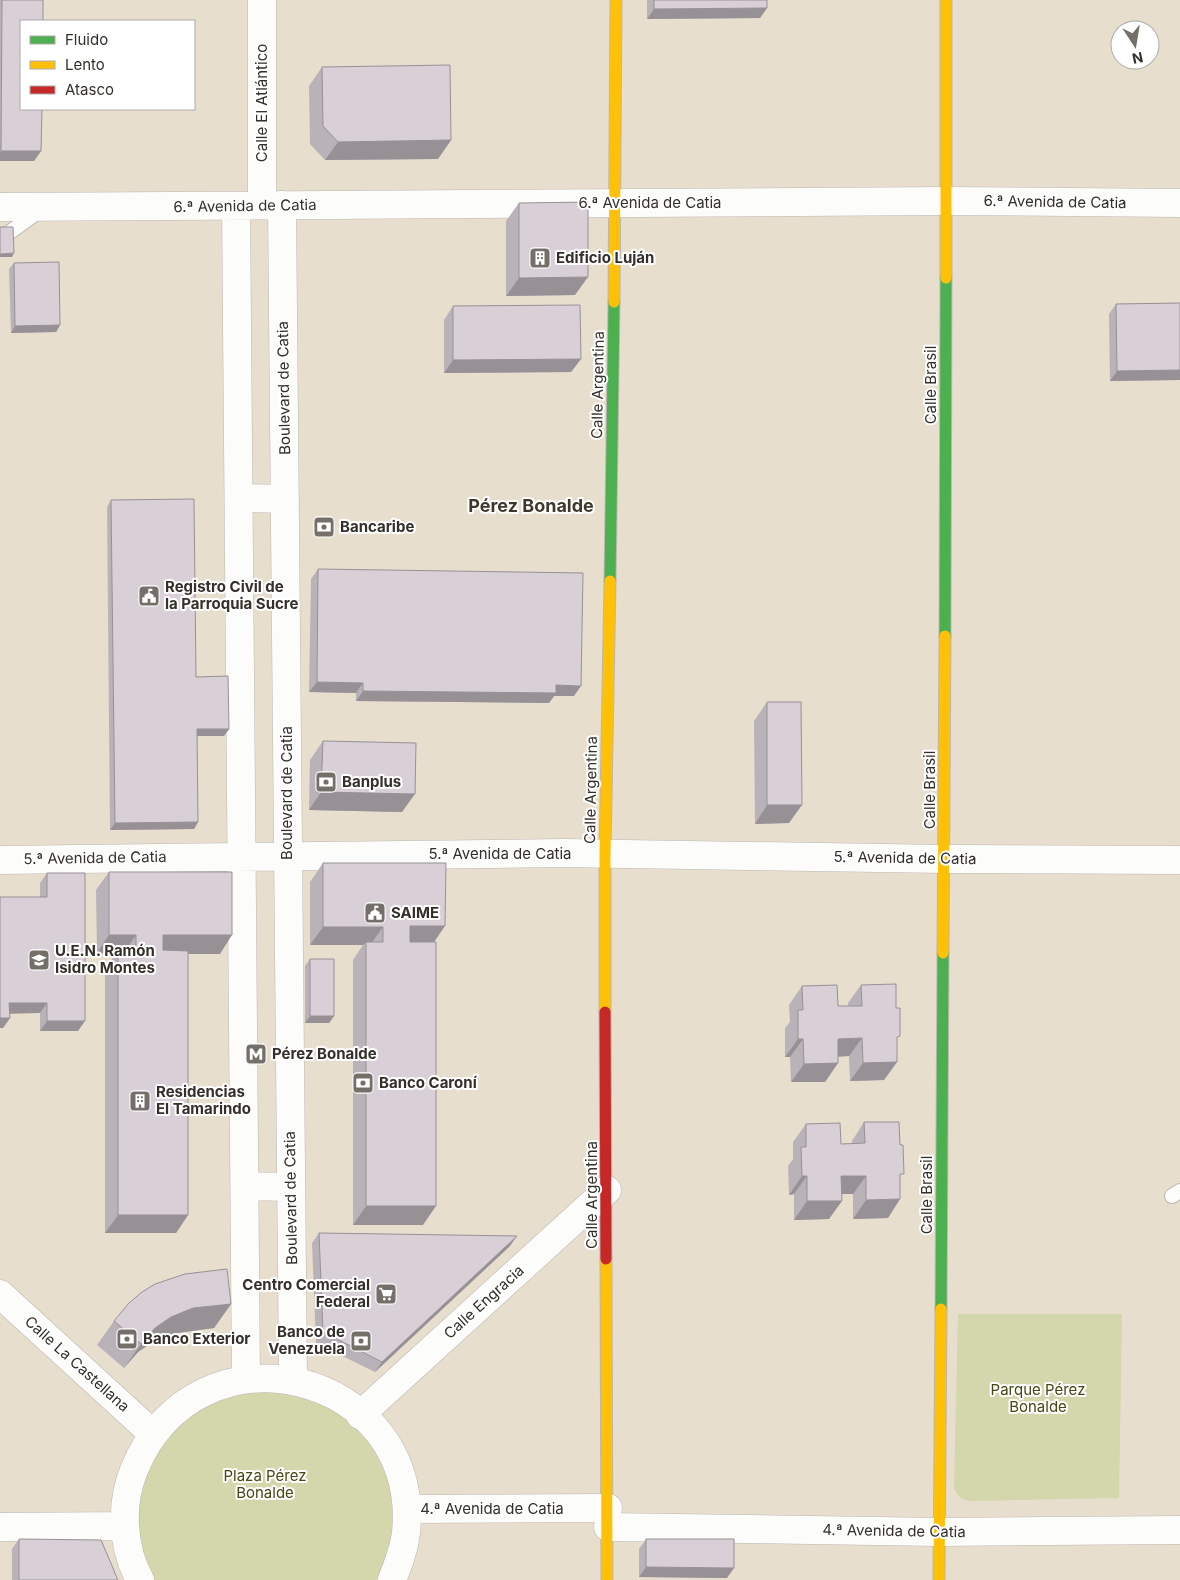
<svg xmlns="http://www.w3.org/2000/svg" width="1180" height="1580" viewBox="0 0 1180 1580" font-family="Inter,sans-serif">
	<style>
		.built { fill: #e7dece; fill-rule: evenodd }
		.green { fill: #d4d6ab }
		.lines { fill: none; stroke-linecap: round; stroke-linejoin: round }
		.lane-casing { stroke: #bbb7b0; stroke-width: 16 }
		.street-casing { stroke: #bbb7b0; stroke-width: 29 }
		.fast-casing { stroke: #bbb7b0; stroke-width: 13 }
		.slow-casing { stroke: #bbb7b0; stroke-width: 13 }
		.jam-casing { stroke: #bbb7b0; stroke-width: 13 }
		.lane { stroke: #fcfcfa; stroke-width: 14 }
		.street { stroke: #fcfcfa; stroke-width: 28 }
		.fast { stroke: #4caf50; stroke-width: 11 }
		.slow { stroke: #ffc107; stroke-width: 11 }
		.jam { stroke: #c62828; stroke-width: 11 }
		.wall { fill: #bab2b9 }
		.shaded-wall { fill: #979196 }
		.building { fill: #d8cfd7; stroke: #979196 }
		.labels { text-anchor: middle; stroke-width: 4; stroke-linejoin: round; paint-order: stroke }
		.street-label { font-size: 15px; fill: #332f29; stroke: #fff }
		.poi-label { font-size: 15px; font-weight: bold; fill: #332f29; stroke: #fff; text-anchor: start }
		.park-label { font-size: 15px; fill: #444812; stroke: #fff }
		.quarter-label { font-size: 18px; font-weight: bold; fill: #3e372a; stroke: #fff }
	</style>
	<rect width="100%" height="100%" fill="#ede8df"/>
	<path class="built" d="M0 0H1180V1580H0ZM21 21H194V109H21ZM1120 30H1150V60H1120Z"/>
	<path class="green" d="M958 1314H1122L1119 1498 969 1501C961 1499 956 1496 954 1487Z
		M284 1390C297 1395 315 1398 327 1405 387 1442 414 1517 376 1580H153L145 1564 136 1521 143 1477 164 1438 198 1408 239 1392Z"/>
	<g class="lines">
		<g class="lane-casing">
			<path id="lane" d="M10 232 42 209
				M1172 1196 1180 1191"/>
		</g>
		<g class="street-casing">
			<path id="street" d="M262 0V205
				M282 205 293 1381
				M236 206 246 1379
				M0 207 946 201 1180 203
				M239 498 285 499
				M0 860 564 853 944 859 1180 860
				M245 1186 291 1187
				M0 1294 153 1434
				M360 1415 607 1190
				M407 1509 608 1508
				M0 1527 125 1526
				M608 1527 939 1532 1180 1530
				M140 1580C122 1548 120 1504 134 1470 197 1315 422 1371 406 1533 404 1550 398 1565 392 1580"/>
		</g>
		<g class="fast-casing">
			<path id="fast" d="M610 581 614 302
				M945 636 946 278
				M941 1309 943 953"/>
		</g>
		<g class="slow-casing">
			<path id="slow" d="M946 278V0
				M614 302 616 0
				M943 953 945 636
				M605 1012V854L610 581
				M606 1259 607 1580
				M939 1580 941 1309"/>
		</g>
		<g class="jam-casing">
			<path id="jam" d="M605 1012 606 1259"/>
		</g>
		<use href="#lane" class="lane"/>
		<use href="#street" class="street"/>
		<use href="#fast" class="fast"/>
		<use href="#slow" class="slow"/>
		<use href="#jam" class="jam"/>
	</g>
	<path class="wall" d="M0 0H43L41 151 34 161H0Z
		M647 0H767V8L760 18 647 19Z
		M322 67 451 140 438 159 325 160 310 144 309 86Z
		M519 203 575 295 506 296V221Z
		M14 263 60 325 56 332 11 333 9 269Z
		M1180 303V380L1110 381 1109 314 1116 304Z
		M453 306 581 359 571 372 444 373V320Z
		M111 500 196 677 229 729 224 736H197L198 822 194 829 110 830 107 507Z
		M318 569 574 696H554L549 703 356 701V693L309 692 311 579Z
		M767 702 789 823 755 824 754 721Z
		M323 741 402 812 309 810 310 760Z
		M323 863 435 942 423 1225H353V960L363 945H310V882Z
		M109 872 220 954H188V1215L176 1233H105V969L116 954 97 953 96 890Z
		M47 873 78 1031H40V1013H10V1018L3 1028 40 897V883Z
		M310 959 334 1016 329 1023H305V966Z
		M861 985 897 1041V1062L884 1080 850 1081 849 1056 838 1057V1063L825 1082H791L790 1057H785V1028L790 1022 789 1005 802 986 838 1006H848V1003Z
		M864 1122 900 1179V1199L888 1218 853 1219V1194H842L829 1219 794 1220V1194L789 1195 788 1166 793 1159V1142L806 1124 841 1144H852V1141Z
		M319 1233 510 1246 375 1372 316 1343 312 1243Z
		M231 1304 214 1328 177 1333 154 1341 138 1352 124 1368 97 1345 114 1321Z
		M19 1539 118 1580H12V1549Z
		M646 1539 727 1578 639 1577V1549Z"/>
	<path class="shaded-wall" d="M767 8 760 18 647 19 654 9Z
		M451 140 438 159 325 160 338 142Z
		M1 151H41L34 161H0V152Z
		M14 253 12 257H0V254Z
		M588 277 575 295 506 296 519 278Z
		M60 325 56 332 11 333 15 326Z
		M581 359 571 372 444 373 453 360Z
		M1180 370V380L1110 381 1117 371Z
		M317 682 363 683 356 693 309 692Z
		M556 685 581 686 574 696H554L549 703 356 701 363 691Z
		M197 729H229L224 736H192Z
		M321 792 415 794 402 812 309 810Z
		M767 805H802L789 823 755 824Z
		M198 822 194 829 110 830 115 823Z
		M410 926H445L432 945H397Z
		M323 927H383L370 945 366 942 363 945H310Z
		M109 935H136L123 954 118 951 116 954 97 953Z
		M163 935H232L220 954H150Z
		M9 1003H47L40 1013 2 1014Z
		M310 1016H334L329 1023H305Z
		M0 1018H10L3 1028H0Z
		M47 1021H85L78 1031H40Z
		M862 1038 849 1056 825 1057 838 1039Z
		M798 1039H803L790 1057H785Z
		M897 1062 884 1080 850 1081 863 1063Z
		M838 1063 825 1082H791L804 1064Z
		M802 1176H807L794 1194 789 1195Z
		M841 1176H866L853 1194H828Z
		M900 1199 888 1218 853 1219 866 1200Z
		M807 1201H842L829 1219 794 1220Z
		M366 1206H436L423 1225H353Z
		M118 1215H188L176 1233H105Z
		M517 1236 510 1246 375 1372 382 1362Z
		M231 1304 214 1328 177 1333 154 1341 138 1352 124 1368 141 1344 155 1328 171 1317 193 1308Z
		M646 1567 734 1568 727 1578 639 1577Z"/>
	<path class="building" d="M2 0H43V21H21V109H42L41 151H1Z
		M654 0H767V8L654 9Z
		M450 65 451 140 338 142 323 126 322 67Z
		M588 202V277L519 278V203Z
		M0 227H13L14 253 0 254Z
		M59 262 60 325 15 326 14 263Z
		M1180 303V370L1117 371 1116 304Z
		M580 305 581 359 453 360V306Z
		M194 499 196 677 228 676 229 729H197L198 822 115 823 111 500Z
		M318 569 583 573 581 686 556 685V693L363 691V683L317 682Z
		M767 702H801L802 805H767Z
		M323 741 416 743 415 794 321 792Z
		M323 863H446L445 926H410V942H436V1206H366V942H383V927H323Z
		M109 872H232V935H163V950L188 951V1215H118V951H136V935H109Z
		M47 873H85V1021H47V1003H9L10 1018H0V897H47Z
		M310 959H334V1016H310Z
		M896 984V1008H900V1036L897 1037V1062L863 1063 862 1038 838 1039V1063L804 1064 803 1039H798V1010H803L802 986 837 985 838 1006H862L861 985Z
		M864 1122H899L900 1145H903L904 1174H900V1199L866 1200V1176H841L842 1201H807V1176H802L801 1147H806V1124L840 1123 841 1144 865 1143Z
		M319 1233 517 1236 382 1362 323 1332Z
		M227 1269 231 1304 193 1308 171 1317 155 1328 141 1344 114 1321 129 1303 142 1292 155 1284 185 1274Z
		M19 1539 101 1540 118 1580H19Z
		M646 1539H734V1568L646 1567Z"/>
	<defs>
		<g id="building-square" transform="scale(1.125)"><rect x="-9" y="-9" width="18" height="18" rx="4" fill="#747069" stroke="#fff"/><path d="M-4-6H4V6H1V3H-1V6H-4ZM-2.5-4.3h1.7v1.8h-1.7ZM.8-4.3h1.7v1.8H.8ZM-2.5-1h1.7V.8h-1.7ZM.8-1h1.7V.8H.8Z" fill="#fff"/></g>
		<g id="bank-square" transform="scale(1.125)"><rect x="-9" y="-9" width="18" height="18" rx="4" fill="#747069" stroke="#fff"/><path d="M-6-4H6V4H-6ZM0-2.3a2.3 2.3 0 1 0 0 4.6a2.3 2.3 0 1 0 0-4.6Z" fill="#fff"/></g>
		<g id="civic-square" transform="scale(1.125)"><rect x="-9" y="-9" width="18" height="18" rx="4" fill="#747069" stroke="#fff"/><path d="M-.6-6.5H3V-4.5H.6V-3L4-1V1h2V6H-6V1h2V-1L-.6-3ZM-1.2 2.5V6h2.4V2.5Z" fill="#fff"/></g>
		<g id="school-square" transform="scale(1.125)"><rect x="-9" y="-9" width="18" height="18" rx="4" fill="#747069" stroke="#fff"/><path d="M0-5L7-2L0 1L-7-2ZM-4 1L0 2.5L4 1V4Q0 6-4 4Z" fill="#fff"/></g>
		<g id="metro-square" transform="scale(1.125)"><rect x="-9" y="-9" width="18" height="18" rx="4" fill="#747069" stroke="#fff"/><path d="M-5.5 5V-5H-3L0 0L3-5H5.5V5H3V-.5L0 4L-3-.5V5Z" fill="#fff"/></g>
		<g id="supermarket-square" transform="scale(1.125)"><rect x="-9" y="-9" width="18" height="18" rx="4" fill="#747069" stroke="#fff"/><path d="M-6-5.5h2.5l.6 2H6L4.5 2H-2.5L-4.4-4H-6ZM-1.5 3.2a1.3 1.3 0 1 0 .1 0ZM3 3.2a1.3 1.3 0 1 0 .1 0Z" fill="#fff"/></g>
	</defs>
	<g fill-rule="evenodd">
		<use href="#building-square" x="540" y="258"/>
		<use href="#bank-square" x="324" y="527"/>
		<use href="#civic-square" x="149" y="596"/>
		<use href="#bank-square" x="326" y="782"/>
		<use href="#civic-square" x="375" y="913"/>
		<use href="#school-square" x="39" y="960"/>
		<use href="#metro-square" x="256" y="1054"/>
		<use href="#bank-square" x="363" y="1083"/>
		<use href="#building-square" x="140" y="1101"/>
		<use href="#supermarket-square" x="386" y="1294"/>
		<use href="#bank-square" x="127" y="1339"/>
		<use href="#bank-square" x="361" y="1341"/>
	</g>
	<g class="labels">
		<g class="street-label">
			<text transform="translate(262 103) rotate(-90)" y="5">Calle El Atlántico</text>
			<text transform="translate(1055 202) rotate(1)" y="5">6.ª Avenida de Catia</text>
			<text x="650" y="208">6.ª Avenida de Catia</text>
			<text transform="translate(245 206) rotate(-1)" y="5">6.ª Avenida de Catia</text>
			<text transform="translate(598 385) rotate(-89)" y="5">Calle Argentina</text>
			<text transform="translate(931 385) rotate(-90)" y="5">Calle Brasil</text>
			<text transform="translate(284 388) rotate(-91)" y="5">Boulevard de Catia</text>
			<text transform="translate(591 790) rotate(-89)" y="5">Calle Argentina</text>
			<text transform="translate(930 790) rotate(-90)" y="5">Calle Brasil</text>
			<text transform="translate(287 793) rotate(-90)" y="5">Boulevard de Catia</text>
			<text x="500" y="859">5.ª Avenida de Catia</text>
			<text transform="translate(95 858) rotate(-1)" y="5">5.ª Avenida de Catia</text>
			<text transform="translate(905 858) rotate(1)" y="5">5.ª Avenida de Catia</text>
			<text transform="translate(592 1195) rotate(-90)" y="5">Calle Argentina</text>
			<text transform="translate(927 1195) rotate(-90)" y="5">Calle Brasil</text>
			<text transform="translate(291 1198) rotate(-91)" y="5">Boulevard de Catia</text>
			<text transform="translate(484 1302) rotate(-42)" y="5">Calle Engracia</text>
			<text transform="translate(77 1364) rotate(42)" y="5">Calle La Castellana</text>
			<text x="492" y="1514">4.ª Avenida de Catia</text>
			<text transform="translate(894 1531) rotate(1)" y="5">4.ª Avenida de Catia</text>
		</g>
		<g class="poi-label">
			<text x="556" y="263">Edificio Luján</text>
			<text x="340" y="532">Bancaribe</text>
			<text x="165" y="592">Registro Civil de<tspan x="165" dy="17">la Parroquia Sucre</tspan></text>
			<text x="342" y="787">Banplus</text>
			<text x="391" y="918">SAIME</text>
			<text x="55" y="956">U.E.N. Ramón<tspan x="55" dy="17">Isidro Montes</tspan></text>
			<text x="272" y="1059">Pérez Bonalde</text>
			<text x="379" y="1088">Banco Caroní</text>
			<text x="156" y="1097">Residencias<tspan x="156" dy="17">El Tamarindo</tspan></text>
			<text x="370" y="1290" text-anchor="end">Centro Comercial<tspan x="370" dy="17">Federal</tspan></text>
			<text x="345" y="1337" text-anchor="end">Banco de<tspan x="345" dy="17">Venezuela</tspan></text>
			<text x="143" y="1344">Banco Exterior</text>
		</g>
		<g class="park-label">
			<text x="1038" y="1395">Parque Pérez<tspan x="1038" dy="17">Bonalde</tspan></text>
			<text x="265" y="1481">Plaza Pérez<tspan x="265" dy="17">Bonalde</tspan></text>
		</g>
		<g class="quarter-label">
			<text x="531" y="512">Pérez Bonalde</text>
		</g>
	</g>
	<rect x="20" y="20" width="175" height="90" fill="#ffffff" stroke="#adaca9"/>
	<rect x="30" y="36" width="25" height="8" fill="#4caf50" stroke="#adaca9"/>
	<text x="65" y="45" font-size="15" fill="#332f29">Fluido</text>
	<rect x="30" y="61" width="25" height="8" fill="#ffc107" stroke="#adaca9"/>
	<text x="65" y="70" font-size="15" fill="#332f29">Lento</text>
	<rect x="30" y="86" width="25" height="8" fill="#c62828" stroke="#adaca9"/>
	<text x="65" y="95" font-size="15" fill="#332f29">Atasco</text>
	<g transform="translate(1135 45) rotate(168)"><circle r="24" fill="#ffffff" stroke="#adaca9"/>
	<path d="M0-4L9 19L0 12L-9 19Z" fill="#747069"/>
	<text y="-8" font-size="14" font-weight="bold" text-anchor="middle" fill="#332f29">N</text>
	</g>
</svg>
